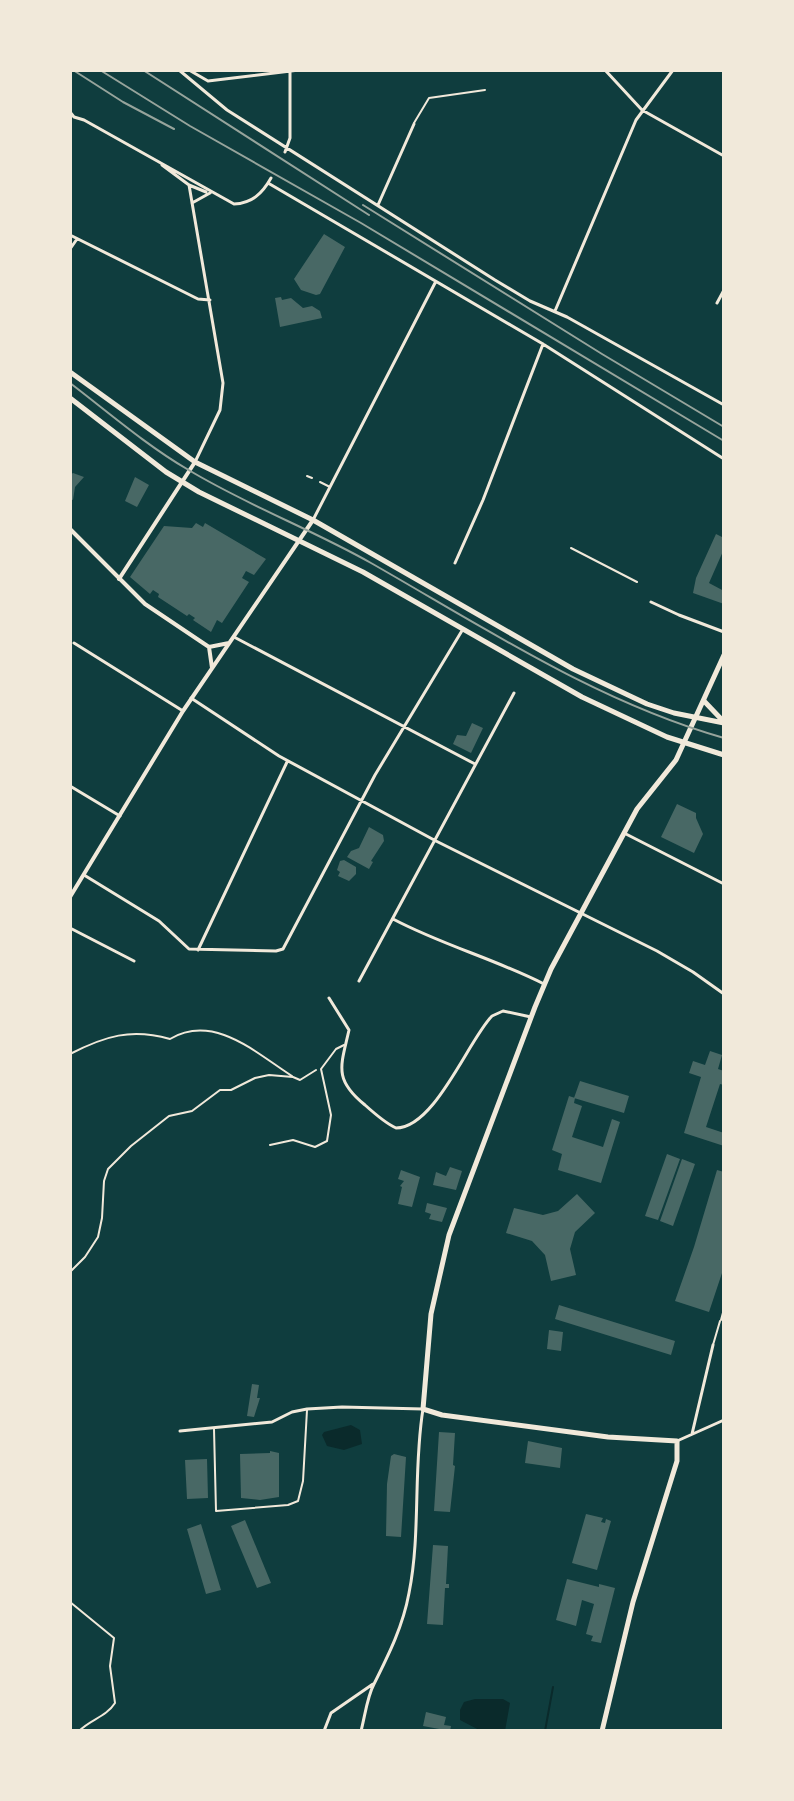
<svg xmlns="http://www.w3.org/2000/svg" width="794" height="1801" viewBox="0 0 794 1801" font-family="Quicksand,sans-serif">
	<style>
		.water { fill: #0a2a2b }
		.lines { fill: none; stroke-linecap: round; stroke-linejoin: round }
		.stream { stroke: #0a2a2b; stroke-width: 2 }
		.building { fill: #486865 }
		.path { stroke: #f1e9da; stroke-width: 2 }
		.service { stroke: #f1e9da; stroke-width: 2 }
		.pedestrian { stroke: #f1e9da; stroke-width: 2 }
		.minor { stroke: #f1e9da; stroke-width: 3 }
		.tertiary { stroke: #f1e9da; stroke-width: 4 }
		.secondary { stroke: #f1e9da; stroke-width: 5 }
		.primary { stroke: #f1e9da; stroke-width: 5 }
		.tram { stroke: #97a49c; stroke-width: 2 }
		.rail { stroke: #97a49c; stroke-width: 2 }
	</style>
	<rect width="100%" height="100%" fill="#0f3d3e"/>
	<path class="water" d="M351 1425 360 1430 362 1444 344 1450 327 1446 322 1435 324 1432Z
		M475 1699H503L510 1703 505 1731H481L460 1720V1710L464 1702Z"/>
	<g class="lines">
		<path class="stream" d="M454 1731V1730
			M545 1731 553 1687"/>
	</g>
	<path class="building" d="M324 234 345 247 320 294 316 295 301 290 294 279Z
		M281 297 282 300 291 298 303 308 312 306 320 311 322 318 280 327 275 298Z
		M73 473 84 477 75 487 73 500 70 499V475Z
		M135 477 149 485 137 507 125 501Z
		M196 523 203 527 205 523 266 559 254 575 246 571 242 578 249 582 222 623 217 620 211 632 193 620 195 618 189 614 187 616 158 597 159 594 153 590 150 594 130 577 164 526 192 528Z
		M716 534 724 538V549L709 583 724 591V604L693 593 696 578Z
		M472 723 483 728 471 753 453 744 457 735 466 736Z
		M677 804 696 813V818L703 834 694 853 661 837Z
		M369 827 383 835 384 841 371 861 373 862 369 869 347 857 351 851 359 848Z
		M344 860 356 867V874L349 881 338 876 340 872 337 870 340 861Z
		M710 1051 722 1055 718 1069 724 1071V1085L720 1084 706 1127 724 1133V1146L684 1133 701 1077 689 1073 693 1061 705 1065Z
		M580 1081 629 1096 624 1113 574 1098Z
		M569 1096 575 1098 574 1103 582 1106 572 1137 603 1147 612 1119 620 1122 601 1183 558 1170 562 1154 552 1150Z
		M667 1154 680 1159 658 1220 645 1216Z
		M682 1159 695 1164 673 1226 660 1221Z
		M450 1167 462 1171 456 1190 433 1185 436 1172 446 1176Z
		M401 1170 420 1177 412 1207 398 1204 402 1187 400 1186 404 1181 398 1179Z
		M717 1170 724 1172V1267L709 1312 675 1301 694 1247Z
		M577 1194 595 1213 575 1232 570 1249 576 1275 551 1281 545 1255 532 1241 506 1233 514 1208 543 1215 558 1211Z
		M427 1203 447 1208 442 1222 429 1219 431 1214 425 1212Z
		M559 1305 675 1341 671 1355 555 1319Z
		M549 1330 563 1332 561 1351 547 1349Z
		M252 1384 259 1385 257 1398H260L254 1417 247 1416Z
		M439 1432 455 1433 453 1465 455 1466 450 1512 434 1511Z
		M528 1441 562 1448 560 1468 525 1463Z
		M270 1451 279 1453V1497L260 1500 241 1498 240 1454 270 1453Z
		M394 1454 406 1457 401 1537 386 1536 387 1484 391 1456Z
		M207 1459 208 1498 187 1499 185 1460Z
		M586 1514 603 1518 601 1522 605 1523 606 1519 611 1521 597 1570 572 1563Z
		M245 1520 271 1583 257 1588 231 1526Z
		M201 1524 221 1590 206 1594 187 1529Z
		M433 1545 448 1546 446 1584H449V1588H445L443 1625 427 1624Z
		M567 1579 599 1587V1584L615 1588 601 1643 591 1641 593 1636 586 1634 594 1604 582 1600 576 1626 556 1620Z
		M426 1712 446 1717 444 1725 451 1726 450 1731 423 1726Z"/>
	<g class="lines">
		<path class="path" d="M70 1054C105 1036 131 1028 170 1039 214 1013 256 1053 292 1076
			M70 1272 85 1257 98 1237 102 1218 104 1181 108 1169 131 1146 169 1116 192 1111 220 1090H231L255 1078 269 1075 293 1077 300 1080 316 1070
			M70 1602 114 1638 110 1666 115 1703C106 1717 91 1719 79 1731"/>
		<path class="service" d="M414 123 429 98 485 90
			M307 476 312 478
			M320 482 330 487
			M270 1145 293 1140 315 1147 327 1141 331 1115 321 1069 336 1049 344 1045
			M713 1345 720 1321
			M214 1429 216 1511 288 1505 298 1501 303 1481 307 1410"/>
		<path class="pedestrian" d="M571 548 637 582
			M721 1320 724 1309"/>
		<path class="minor" d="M179 70 227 110 495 280 530 301 567 317 724 405
			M189 70 208 81
			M605 70 642 110 724 156
			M208 81 299 70
			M70 112 74 117 84 120 234 204C252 203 262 194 271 178
			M285 152 290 138V72
			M162 165 189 185 206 192
			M268 183 543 344 724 459
			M189 185 223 383 220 410 195 462
			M192 203 210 193
			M378 205 414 124
			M70 235 198 299 210 300
			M70 249 77 239
			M717 303 724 290
			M555 311 636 120 673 70
			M313 520 435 283
			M455 563 483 500 543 344
			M651 602 679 615 724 632
			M234 637 475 764
			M74 643 183 711
			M191 698 279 756 436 841 657 951 693 972 724 994
			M70 786 120 816
			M624 833 724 884
			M84 875 159 921 189 949 276 951 283 949 375 775 463 629
			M393 919C442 945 495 959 544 984
			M70 928 134 961
			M198 950 287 762
			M359 981 514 693
			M329 998 349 1030C341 1066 333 1079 365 1105 375 1114 385 1123 396 1128 435 1128 469 1039 492 1016L503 1011 531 1017
			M180 1431 272 1422 292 1412 307 1409 342 1407 423 1409C413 1470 421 1533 409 1593 403 1626 389 1654 374 1684 367 1697 365 1716 361 1731
			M692 1434 713 1345
			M677 1441 724 1420
			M324 1731 331 1713 373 1684"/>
		<path class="tertiary" d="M70 529 145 604 209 647 229 643
			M119 579 195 462
			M209 647 212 668
			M70 897 183 711 313 520"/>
		<path class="secondary" d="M602 1731 633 1602 677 1461V1441L608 1437 442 1415 423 1409 431 1314 449 1235 535 1007 551 969 637 809 676 760 724 655"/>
		<path class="primary" d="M70 372 195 462 313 520 573 669 647 704 674 713 724 723
			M70 398 166 472 199 492 363 572 582 697 667 737 724 755
			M704 701 724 722"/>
		<path class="tram" d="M70 383C108 412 146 445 187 469 246 505 311 529 371 563 485 628 597 702 724 738"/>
		<path class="rail" d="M73 70 123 102 174 129
			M100 70 190 126 361 223 724 441
			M143 70 369 215
			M363 205 602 354 724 427"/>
	</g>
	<rect width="794" height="1801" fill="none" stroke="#f1e9da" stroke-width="144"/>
</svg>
